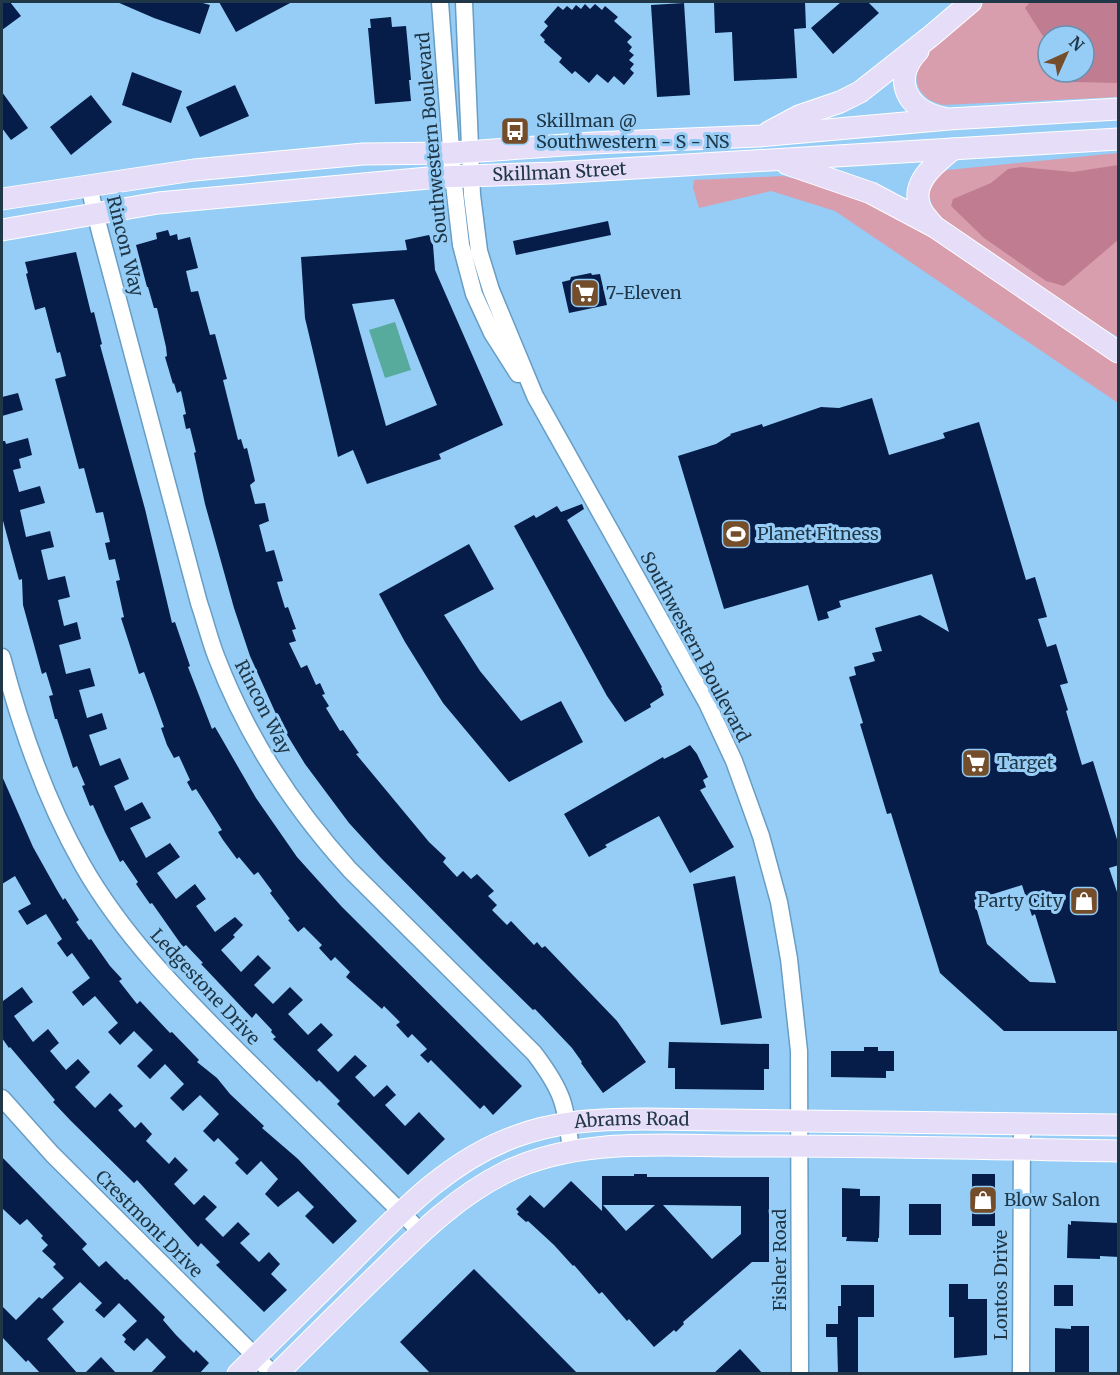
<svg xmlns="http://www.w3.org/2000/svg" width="1120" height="1375" viewBox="0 0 1120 1375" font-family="Merriweather,serif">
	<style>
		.green { fill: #d89eae; fill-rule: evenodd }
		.forest { fill: #c07d91 }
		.water { fill: #57ab9c }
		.building { fill: #051d48; fill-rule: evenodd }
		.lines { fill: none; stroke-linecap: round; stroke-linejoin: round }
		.minor-casing { stroke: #689dc4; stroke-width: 19 }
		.major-casing { stroke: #fff; stroke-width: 23 }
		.minor { stroke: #fff; stroke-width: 16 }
		.major { stroke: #e6ddf8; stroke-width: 21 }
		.labels { text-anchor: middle; stroke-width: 6; stroke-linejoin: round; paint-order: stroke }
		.poi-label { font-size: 18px; fill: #203747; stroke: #96cdf6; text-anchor: start }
		.street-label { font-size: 18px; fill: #203747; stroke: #96cdf6 }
	</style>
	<rect width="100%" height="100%" fill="#96cdf6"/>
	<path class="green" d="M985 2H1118V97L943 105C932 102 923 98 918 86 907 57 965 19 985 2ZM1048 36H1084V72H1048Z
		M1118 153V337L1082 316 943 221C927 202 922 185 947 170Z
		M783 176 841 189 900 212 1118 359V403L835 211 771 191 699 208 693 188 694 180Z"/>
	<path class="forest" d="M1030 2H1118V83L1073 82 1067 72H1084V36H1048V44L1025 8Z
		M1118 165V240L1064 286 1046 281 984 238 951 206 953 199 991 183 1008 169 1021 167 1073 172Z"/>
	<path class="water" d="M395 322 411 370 385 378 369 330Z"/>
	<path class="building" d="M2 2H10L21 16 2 30Z
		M117 2H199L210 5 200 34 154 18Z
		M219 2H292L236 32Z
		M714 2H805L806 28 794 29 797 78 734 81 732 32 715 33Z
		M841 2H868L879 13 833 54 811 28Z
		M684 3 690 95 657 97 651 5Z
		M585 4 590 9 595 4 602 10 605 6 618 17 614 21 632 37 627 42 632 47 629 51 634 55 629 60 634 64 630 69 634 73 624 85 614 76 608 83 597 74 589 83 575 71 572 74 559 62 562 58 544 42 545 40 540 35 548 26 544 22 558 6 563 10 567 6 572 10 576 5 581 9Z
		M391 17 392 27 406 26 411 80H409L411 101 375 104 368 28H371L370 19Z
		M132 72 182 91 171 123 122 105Z
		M235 85 249 116 200 137 186 107Z
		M2 92 28 128 11 140 2 128Z
		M91 95 112 122 71 155 50 127Z
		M608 221 611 235 516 255 513 241Z
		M168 230 170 236 177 234 178 240 190 237 198 268 186 271 191 292 198 291 210 335 215 334 227 379 223 380 238 440 241 439 244 449 247 448 255 481 250 485 255 504 265 503 269 521 259 525 266 552 274 550 283 581 277 582 285 608 288 607 296 629 292 630 296 641 289 643 301 668 307 665 316 685 320 683 325 694 322 695 329 706 326 708 340 731 343 730 359 753 356 754 429 842 446 858 443 862 457 877 463 871 471 879 477 874 494 891 488 896 497 905 492 910 507 925 511 921 534 945 537 942 542 948 545 946 617 1021 646 1062 603 1093 581 1063 582 1062 572 1048 535 1009 533 1010 480 958 381 858 349 823 305 764 281 725 250 656 234 608 205 504 194 453 196 452 190 428 186 429 183 415 186 414 181 391 177 393 174 383 173 384 165 357 167 356 166 347 157 308H154L148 287H147L136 245 157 239 156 233Z
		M429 235 433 245 435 270 503 425 439 454 441 459 367 484 353 450 338 457 305 318 301 257 407 250 405 240ZM394 299 437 405 386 426 352 304Z
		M76 252 91 313 94 312 102 344 100 345 145 509 172 623 175 622 190 666 188 667 212 729 215 727 256 798 297 857 342 907 522 1086 493 1115 484 1105 480 1109 431 1060 428 1063 420 1055 427 1049 412 1034 408 1038 396 1025 400 1022 384 1006 382 1009 346 977 350 972 335 957 331 961 319 948 322 945 304 927 298 932 288 920 290 919 270 893 272 891 258 872 254 875 239 857 237 859 223 840 218 832 222 830 196 789 192 791 187 782 190 780 179 756 174 758 167 745 161 728 164 727 155 702 144 672 139 674 121 618 124 617 116 581 120 580 115 559 109 560 105 543 110 542 103 512 96 513 84 468 79 469 55 379 66 376 60 352 57 353 45 307 35 310 26 274 28 273 25 262Z
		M591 273 592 275 600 274 607 305 569 313 562 282 570 280 571 277Z
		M18 393 23 410 2 416V397Z
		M872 398 889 455 945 438 943 433 979 422 1026 580 1035 577 1047 617 1038 619 1047 647 1056 644 1068 683 1060 685 1068 710 1066 711 1082 765 1093 761 1119 846V865L1109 868 1119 898V1031H1004L940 973 891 813 887 814 860 724 863 723 849 677 856 675 854 667 875 661 872 653 882 651 875 628 920 615 949 632 932 574 839 601 841 607 827 612 829 618 818 621 808 585 724 609 678 456 716 444 731 435 730 434 762 424 763 427 821 407 839 408ZM1022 885 1032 916 1035 914 1056 983 1030 982 987 944 974 900Z
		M28 438 32 455 19 459 21 468 13 470 19 492 40 486 45 503 20 510 26 537 50 531 54 547 41 550 48 580 65 576 70 597 58 600 64 626 77 622 81 639 59 645 66 674 90 668 95 686 79 690 87 718 102 713 107 729 89 735 100 766 120 758 129 779 114 786 125 811 142 802 151 818 130 828 146 858 170 843 180 857 157 873 176 899 195 884 206 899 196 906 215 932 235 917 243 925 233 935 235 937 221 950 241 972 258 955 271 968 254 985 273 1004 290 987 303 1000 288 1014 308 1035 321 1023 333 1035 317 1050 338 1072 355 1055 367 1066 355 1077 374 1097 387 1085 396 1095 385 1105 405 1126 419 1112 445 1139 408 1175 337 1104 340 1101 319 1080 317 1082 273 1039 276 1037 271 1032 272 1030 256 1013 252 1018 201 964 203 963 186 945 183 947 152 903 150 904 136 884 138 882 123 860 120 862 105 832 93 805 90 806 82 786 85 785 77 766 73 768 57 719H55L49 696 53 695 46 672 42 674 23 605 22 579 19 580 2 517V441H5L6 444Z
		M582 504 584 509 567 520 662 687 661 688 664 695 650 704 651 707 625 722 607 696 514 526 534 515 536 518 557 506 561 512Z
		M469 544 494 589 444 615 480 671 521 721 561 701 583 742 509 782 443 703 405 642 379 594Z
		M690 745 697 754 708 777 703 780 706 787 700 790 734 847 690 873 659 816 605 845 607 847 589 857 564 814 663 757 664 759 676 753Z
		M2 776 33 847 57 890 63 900 65 898 79 920 76 922 89 940 91 939 110 966 122 979 119 981 137 1004 140 1001 170 1033 172 1032 199 1060 197 1062 217 1078 230 1094 264 1126 262 1128 298 1159 357 1221 333 1244 305 1216 314 1207 298 1191 278 1207 265 1194 278 1179 261 1161 247 1175 235 1163 239 1159 218 1138 214 1142 203 1131 219 1114 200 1095 183 1111 170 1098 184 1084 165 1064 150 1079 137 1066 153 1050 134 1031 120 1045 108 1032 118 1023 95 996 83 1006 72 992 90 978 72 953 67 957 57 943 62 939 46 914 27 925 18 911 31 904 15 876 2 884Z
		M735 876 762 1018 721 1025 693 884Z
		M22 987 33 1002 14 1016 33 1042 48 1029 59 1043 50 1051 66 1070 78 1059 90 1072 75 1087 95 1108 110 1093 123 1106 118 1110 135 1128 141 1122 152 1134 146 1141 169 1164 175 1157 188 1170 174 1184 194 1205 204 1195 217 1207 205 1219 223 1237 238 1222 250 1234 240 1243 259 1262 269 1252 280 1264 271 1274 287 1290 264 1312 216 1265 220 1262 201 1243 198 1247 137 1180 134 1183 71 1121 53 1102 55 1100 10 1047 9 1048 2 1038V999L3 1001Z
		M669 1042 769 1044V1069H764V1090L675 1089V1068H668Z
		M864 1047H878V1051H894V1071H886V1078L831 1077V1051H864Z
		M2 1157 87 1244 82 1249 99 1267 106 1261 125 1280 127 1279 165 1317 163 1320 176 1335 194 1353 196 1350 209 1363 199 1374H150L166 1357 147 1338 134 1351 124 1342 126 1339 122 1335 137 1321 119 1303 104 1318 95 1310 102 1303 80 1282 52 1309 64 1322 47 1339 78 1374H41L28 1360 26 1362 2 1337V1306L16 1320 39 1297 42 1299 64 1278 53 1267 56 1264 42 1251 48 1245 41 1238 43 1236 27 1219 20 1225 2 1208Z
		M634 1174H647V1177H769V1262H752L683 1322 684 1324 676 1332 674 1330 654 1347 629 1319 627 1321 602 1292 599 1294 574 1265 573 1266 554 1245 528 1221 526 1222 517 1214 519 1212 516 1209 530 1195 544 1208 571 1181 602 1211V1176H634ZM603 1205H655L626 1231ZM663 1205 741 1206V1234L712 1259Z
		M972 1174H995V1226H972Z
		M842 1188 860 1189V1196H880L879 1238H878V1242L846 1241 847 1237H842Z
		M909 1204H941V1235H909Z
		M1071 1221 1119 1223V1257L1100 1256V1259L1067 1258 1068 1224 1071 1225Z
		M474 1269 510 1305 578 1374H431L400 1342Z
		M949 1284H968V1299H987V1355L954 1358V1317H949Z
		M841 1285H874V1317H858V1374H838L837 1337H826V1324H838V1306H841Z
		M1054 1285H1073V1306H1054Z
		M1071 1326H1089V1374H1055V1328L1071 1329Z
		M740 1349 763 1374H713Z
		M101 1357 117 1374H84Z"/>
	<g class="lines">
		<g class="minor-casing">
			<path id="minor" d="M440 2 453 176 461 245 474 294 492 333 518 374
				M464 2 472 195 479 251 491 290 535 396 707 703 734 761 761 836 779 902 789 959 799 1051 800 1374
				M89 185 95 213 199 603C205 620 209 638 216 656 246 735 293 807 350 870L534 1053C563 1091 566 1105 571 1151
				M2 657C21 729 45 799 82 864 125 940 188 1001 249 1062 306 1119 364 1175 421 1232
				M2 1098 52 1154 273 1374
				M1021 1374 1022 1124"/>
		</g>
		<g class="major-casing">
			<g id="major">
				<path d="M918 51C891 80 907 110 943 118"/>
				<path d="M769 132 799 116 840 102 860 92 931 36 971 2"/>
				<path d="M787 164 871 193 935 227 1118 352"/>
				<path d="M2 199 194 170 363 154 452 153 593 143 760 136 949 119 1118 109"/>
				<path d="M933 225C928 219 921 212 919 204 912 180 938 162 953 149"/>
				<path id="s1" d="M2 230 158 203 439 177 553 173 1118 139"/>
				<path id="s2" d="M238 1374C276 1336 314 1299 352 1261 400 1213 448 1161 514 1137 556 1121 599 1119 644 1119L1118 1125"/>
				<path d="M277 1374C310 1341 343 1308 376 1276 416 1237 455 1197 506 1172 578 1137 664 1146 743 1146 868 1145 993 1149 1118 1151"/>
			</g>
		</g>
		<use href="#minor" class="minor"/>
		<use href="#major" class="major"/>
	</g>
	<defs>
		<g id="bus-square" transform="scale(1.5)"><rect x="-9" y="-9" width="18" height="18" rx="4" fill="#744d2b" stroke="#96cdf6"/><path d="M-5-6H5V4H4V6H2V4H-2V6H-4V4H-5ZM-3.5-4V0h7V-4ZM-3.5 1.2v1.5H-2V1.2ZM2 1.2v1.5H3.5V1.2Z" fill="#fff"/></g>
		<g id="supermarket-square" transform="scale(1.5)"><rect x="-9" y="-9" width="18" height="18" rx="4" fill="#744d2b" stroke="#96cdf6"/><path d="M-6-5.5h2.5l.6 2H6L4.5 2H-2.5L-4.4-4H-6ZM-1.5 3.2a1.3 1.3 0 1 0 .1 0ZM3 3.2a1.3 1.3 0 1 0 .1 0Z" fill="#fff"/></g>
		<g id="stadium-square" transform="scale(1.5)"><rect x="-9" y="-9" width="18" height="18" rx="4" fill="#744d2b" stroke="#96cdf6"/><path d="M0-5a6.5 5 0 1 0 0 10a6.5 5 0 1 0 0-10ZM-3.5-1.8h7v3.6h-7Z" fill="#fff"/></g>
		<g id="shop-square" transform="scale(1.5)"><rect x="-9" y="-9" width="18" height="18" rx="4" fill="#744d2b" stroke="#96cdf6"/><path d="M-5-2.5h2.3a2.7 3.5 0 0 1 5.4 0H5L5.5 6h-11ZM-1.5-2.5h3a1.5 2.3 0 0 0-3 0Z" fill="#fff"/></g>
	</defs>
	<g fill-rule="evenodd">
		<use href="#bus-square" x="515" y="131"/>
		<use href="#supermarket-square" x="585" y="293"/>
		<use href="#stadium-square" x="736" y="534"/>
		<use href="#supermarket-square" x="976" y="763"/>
		<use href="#shop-square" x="1084" y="901"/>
		<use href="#shop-square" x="983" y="1200"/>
	</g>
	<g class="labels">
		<g class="poi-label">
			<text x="536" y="127">Skillman @<tspan x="536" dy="21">Southwestern - S - NS</tspan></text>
			<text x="606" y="299">7-Eleven</text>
			<text x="757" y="540">Planet Fitness</text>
			<text x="997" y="769">Target</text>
			<text x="1063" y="907" text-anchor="end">Party City</text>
			<text x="1004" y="1206">Blow Salon</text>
		</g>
		<g class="street-label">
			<text transform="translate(432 138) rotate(-95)" y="6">Southwestern Boulevard</text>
			<text dy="6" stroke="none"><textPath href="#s1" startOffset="561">Skillman Street</textPath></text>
			<text transform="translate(125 246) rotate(76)" y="6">Rincon Way</text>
			<text transform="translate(695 647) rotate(62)" y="6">Southwestern Boulevard</text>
			<text transform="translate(263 707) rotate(63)" y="6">Rincon Way</text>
			<text transform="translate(205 987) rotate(47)" y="6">Ledgestone Drive</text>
			<text dy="6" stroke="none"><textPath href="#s2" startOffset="486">Abrams Road</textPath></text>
			<text transform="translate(149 1224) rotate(45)" y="6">Crestmont Drive</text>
			<text transform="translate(780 1260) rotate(-90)" y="6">Fisher Road</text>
			<text transform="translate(1001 1285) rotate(-90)" y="6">Lontos Drive</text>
		</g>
	</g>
	<rect width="1120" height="1375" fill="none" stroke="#203747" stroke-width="6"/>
	<g transform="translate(1066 54) rotate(45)"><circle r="28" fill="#96cdf6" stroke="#6791b0" stroke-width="1.5"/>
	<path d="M0-4.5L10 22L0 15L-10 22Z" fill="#744d2b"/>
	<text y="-9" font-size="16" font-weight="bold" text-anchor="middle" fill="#203747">N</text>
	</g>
</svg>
